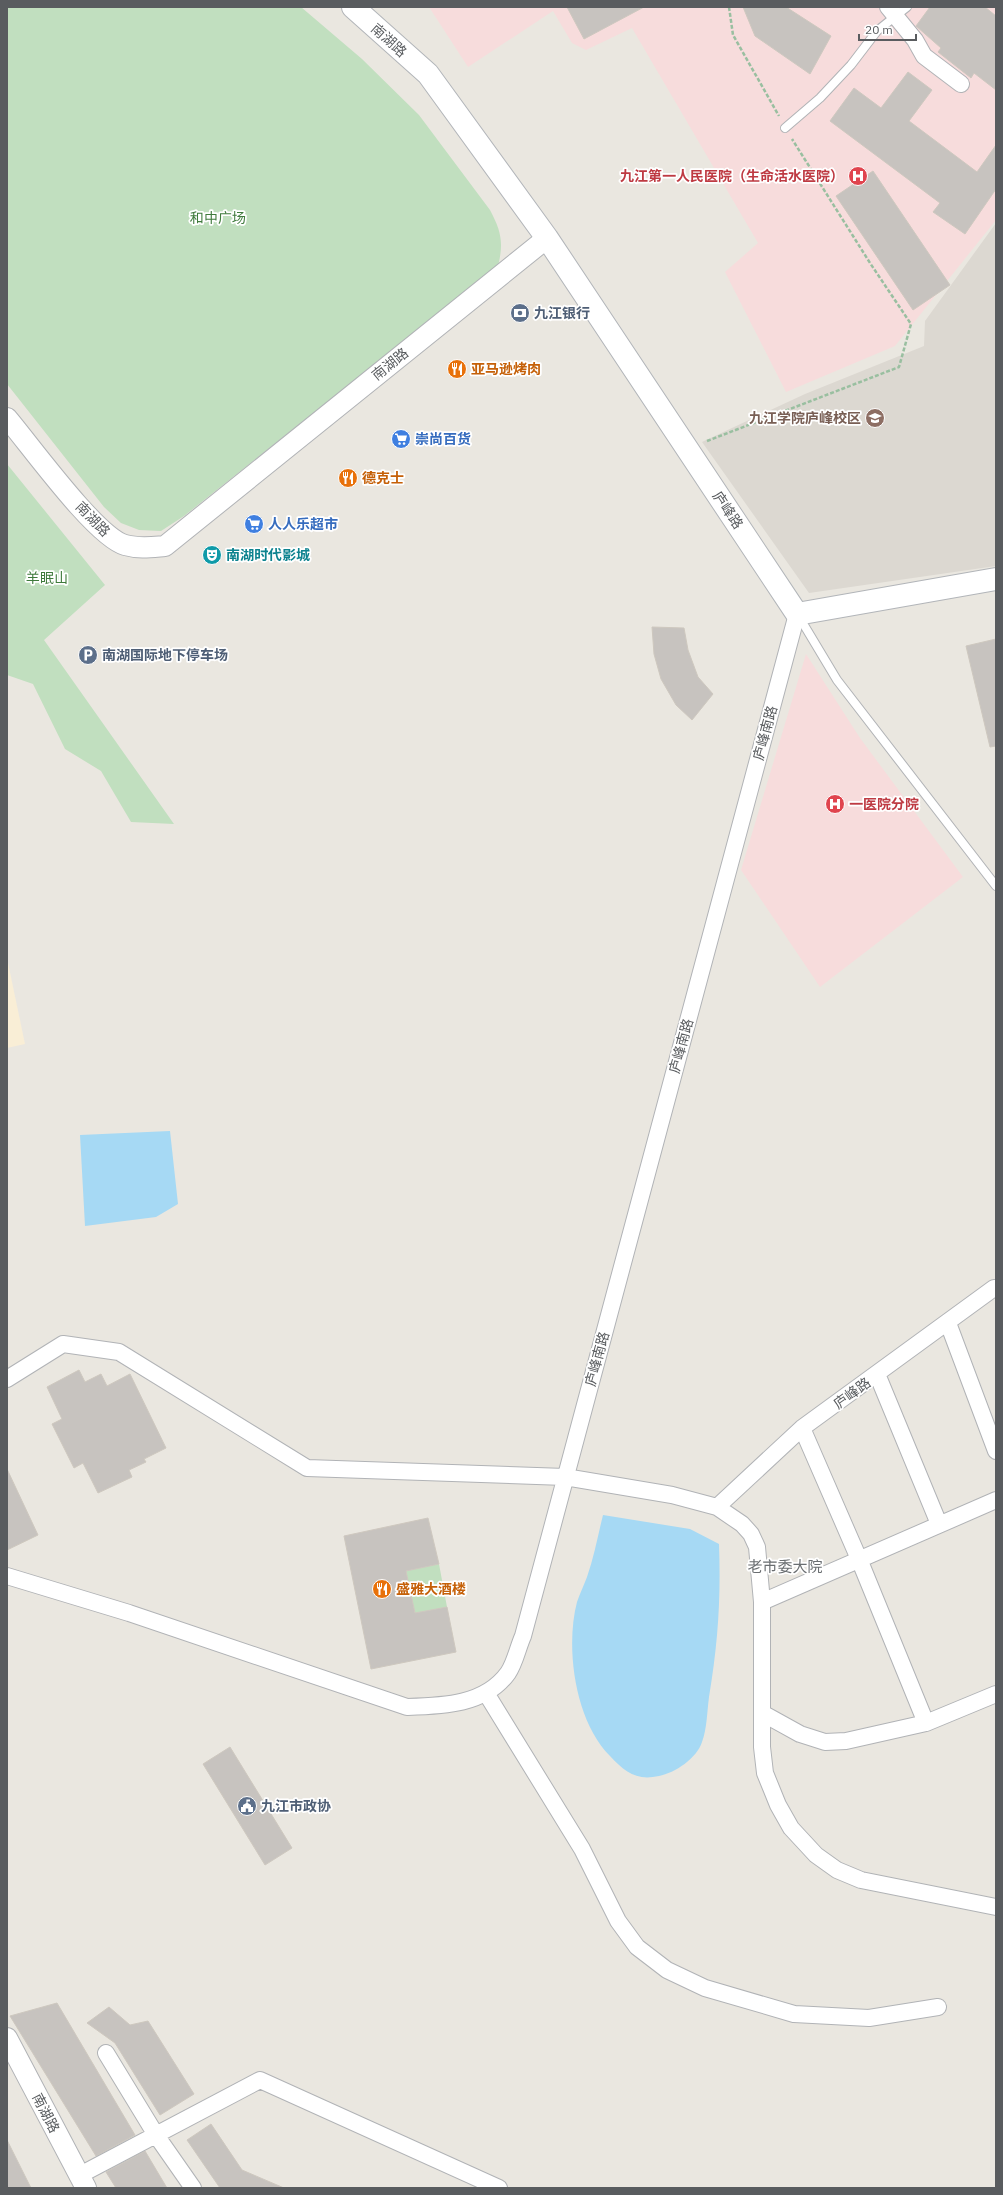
<svg xmlns="http://www.w3.org/2000/svg" width="1003" height="2195" viewBox="0 0 1003 2195" font-family="'IBM Plex Sans','Noto Sans SC',sans-serif">
	<style>
		.commercial { fill: #f9eed6 }
		.education { fill: #dcd8d1 }
		.medical { fill: #f7dcdc }
		.green { fill: #c1dfbf }
		.water { fill: #a6d9f4 }
		.building { fill: #c7c3bf; stroke: #cec8bf }
		.lines { fill: none; stroke-linecap: round; stroke-linejoin: round }
		.service-casing { stroke: #b1b3b6; stroke-width: 10 }
		.minor-casing { stroke: #b1b3b6; stroke-width: 18 }
		.tertiary-casing { stroke: #b1b3b6; stroke-width: 22 }
		.secondary-casing { stroke: #b2b5b9; stroke-width: 24 }
		.path { stroke: #99bfa0; stroke-width: 2.5; stroke-dasharray: 4 2; stroke-linecap: butt }
		.service { stroke: #fff; stroke-width: 8 }
		.minor { stroke: #fff; stroke-width: 16 }
		.tertiary { stroke: #fff; stroke-width: 20 }
		.secondary { stroke: #fff; stroke-width: 22 }
		.labels { text-anchor: middle; stroke-width: 3.5; stroke-linejoin: round; paint-order: stroke }
		.street-label { font-size: 14px; fill: #595c5f; stroke: #fff }
		.health-label { font-size: 14px; font-weight: bold; fill: #be3a42; stroke: #fff; text-anchor: end }
		.park-label { font-size: 14px; fill: #3f7a3c; stroke: #fff }
		.service-label { font-size: 14px; font-weight: bold; fill: #4e5e75; stroke: #fff; text-anchor: start }
		.food-label { font-size: 14px; font-weight: bold; fill: #c56008; stroke: #fff; text-anchor: start }
		.education-label { font-size: 14px; font-weight: bold; fill: #785e54; stroke: #fff; text-anchor: end }
		.shop-label { font-size: 14px; font-weight: bold; fill: #366cbe; stroke: #fff; text-anchor: start }
		.culture-label { font-size: 14px; font-weight: bold; fill: #0d838f; stroke: #fff; text-anchor: start }
		.neighbourhood-label { font-size: 15px; fill: #6a6e71; stroke: #fff }
	</style>
	<rect width="100%" height="100%" fill="#eae7e0"/>
	<path class="commercial" d="M7 958 25 1044 7 1048Z"/>
	<path class="education" d="M996 223V566L809 593 702 442 805 394 924 346 925 321Z"/>
	<path class="medical" d="M429 7H996V220L895 346 786 392 725 272 758 243 632 28 586 50 572 43 553 11 468 67Z
		M806 654 860 738 963 877 820 987 741 870Z"/>
	<path class="green" d="M7 7H301L362 59 419 115 490 210C501 231 504 242 498 266L184 516 161 531 139 530 121 523 104 507 7 384Z
		M7 464 105 585 44 640 174 824 131 822 101 771 65 749 33 684 7 675Z
		M439 1564 447 1607 415 1613 406 1571Z"/>
	<path class="water" d="M170 1131 178 1204 156 1217 85 1226 80 1135Z
		M603 1515 690 1529 719 1544C721 1599 718 1643 709 1697 707 1712 707 1729 702 1742 697 1758 675 1773 659 1776 636 1781 625 1772 610 1756 575 1721 565 1648 577 1602 580 1593 584 1585 587 1577 594 1557 598 1535 603 1515Z"/>
	<path class="building" d="M567 7H644L584 39Z
		M743 7H786L831 36 810 74 755 36Z
		M930 7H985L996 16V90L974 73 971 78 938 52 941 48 916 26Z
		M908 72 932 90 909 121 977 172 996 145V189L965 234 933 212 940 203 830 121 854 88 881 108Z
		M873 171 950 285 913 310 836 196Z
		M652 627 684 628 688 650 698 677 713 694 692 720 676 705 661 679 654 654Z
		M996 639V746L990 747 966 646Z
		M79 1370 85 1382 101 1374 107 1386 130 1374 166 1448 144 1459 146 1462 129 1470 132 1477 98 1493 83 1463 74 1468 52 1424 62 1419 47 1387Z
		M7 1469 38 1535 7 1550Z
		M428 1518 439 1564 406 1571 415 1613 447 1607 456 1652 371 1669 344 1536Z
		M230 1747 292 1848 265 1865 203 1764Z
		M57 2003 135 2135 96 2156 10 2016Z
		M109 2007 130 2025 148 2021 194 2094 160 2115 115 2043 87 2023Z
		M211 2124 242 2170 284 2188H220L187 2140Z
		M7 2140 31 2188H7Z
		M145 2151 167 2188H116L106 2172Z"/>
	<g class="lines">
		<g class="service-casing">
			<path id="service" d="M785 128 820 98 851 65 877 31 907 7
				M798 615 837 680 996 886"/>
		</g>
		<g class="minor-casing">
			<path id="minor" d="M888 7 915 40 924 56 961 84
				M948 1323 996 1451
				M877 1374 939 1524
				M7 1379 63 1344 119 1352 307 1468 565 1477 672 1495 717 1507 742 1524 751 1534 757 1547 762 1602V1747L765 1773 778 1805 791 1828 816 1855 837 1870 861 1880 996 1907
				M802 1428 859 1559 926 1723
				M717 1507 802 1428 994 1288
				M7 1576 129 1613 407 1707C443 1706 485 1705 508 1673 515 1663 518 1647 523 1636L797 614
				M762 1602 996 1500
				M486 1693 582 1849 618 1921 637 1947 667 1970 705 1988 794 2014 869 2018 938 2007
				M762 1713 800 1734 825 1742 846 1741 926 1723 996 1694
				M106 2053 156 2135 193 2188
				M78 2176 260 2080 499 2188"/>
		</g>
		<g class="tertiary-casing">
			<path id="tertiary" d="M7 418C30 445 96 537 125 545 139 549 152 547 165 546L547 238
				M7 2038 86 2188"/>
		</g>
		<g class="secondary-casing">
			<path id="secondary" d="M353 7 428 74 547 238 797 614 996 579"/>
		</g>
		<path class="path" d="M729 7 733 35 779 116
			M707 441 899 367 911 324 870 263 792 139"/>
		<use href="#service" class="service"/>
		<use href="#minor" class="minor"/>
		<use href="#tertiary" class="tertiary"/>
		<use href="#secondary" class="secondary"/>
	</g>
	<defs>
		<g id="hospital-disc" transform="scale(1)"><circle r="9.5" fill="#e0444e" stroke="#fff"/><path d="M-5-5h3v3.5h4V-5h3V5h-3V1.5h-4V5h-3Z" fill="#fff"/></g>
		<g id="bank-disc" transform="scale(1)"><circle r="9.5" fill="#5c6f8a" stroke="#fff"/><path d="M-6-4H6V4H-6ZM0-2.3a2.3 2.3 0 1 0 0 4.6a2.3 2.3 0 1 0 0-4.6Z" fill="#fff"/></g>
		<g id="restaurant-disc" transform="scale(1)"><circle r="9.5" fill="#e8710a" stroke="#fff"/><path d="M-5-6h1v4h1v-4h1v4h1v-4h1v5L-1.5 .5V6h-2V.5L-5-1ZM5-6V6H3V1.5H1.5Q1.5-4 5-6Z" fill="#fff"/></g>
		<g id="university-disc" transform="scale(1)"><circle r="9.5" fill="#8d6e63" stroke="#fff"/><path d="M0-5L7-2L0 1L-7-2ZM-4 1L0 2.5L4 1V4Q0 6-4 4Z" fill="#fff"/></g>
		<g id="supermarket-disc" transform="scale(1)"><circle r="9.5" fill="#3f7fe0" stroke="#fff"/><path d="M-6-5.5h2.5l.6 2H6L4.5 2H-2.5L-4.4-4H-6ZM-1.5 3.2a1.3 1.3 0 1 0 .1 0ZM3 3.2a1.3 1.3 0 1 0 .1 0Z" fill="#fff"/></g>
		<g id="theatre-disc" transform="scale(1)"><circle r="9.5" fill="#0f9aa8" stroke="#fff"/><path d="M-5-5.5Q0-4 5-5.5V0Q5 5 0 6Q-5 5-5 0ZM-3.3-2.5H-1v1.5H-3.3ZM1-2.5H3.3v1.5H1ZM-2.8 1Q0 5.5 2.8 1Z" fill="#fff"/></g>
		<g id="parking-disc" transform="scale(1)"><circle r="9.5" fill="#5c6f8a" stroke="#fff"/><path d="M-3.5-5.5H1a3.5 3.5 0 0 1 0 7H-1V5.5H-3.5ZM-1-3.4V-.6H.8a1.4 1.4 0 0 0 0-2.8Z" fill="#fff"/></g>
		<g id="civic-disc" transform="scale(1)"><circle r="9.5" fill="#5c6f8a" stroke="#fff"/><path d="M-.6-6.5H3V-4.5H.6V-3L4-1V1h2V6H-6V1h2V-1L-.6-3ZM-1.2 2.5V6h2.4V2.5Z" fill="#fff"/></g>
	</defs>
	<g fill-rule="evenodd">
		<use href="#hospital-disc" x="858" y="176"/>
		<use href="#bank-disc" x="520" y="313"/>
		<use href="#restaurant-disc" x="457" y="369"/>
		<use href="#university-disc" x="875" y="418"/>
		<use href="#supermarket-disc" x="401" y="439"/>
		<use href="#restaurant-disc" x="348" y="478"/>
		<use href="#supermarket-disc" x="254" y="524"/>
		<use href="#theatre-disc" x="212" y="555"/>
		<use href="#parking-disc" x="88" y="655"/>
		<use href="#hospital-disc" x="835" y="804"/>
		<use href="#restaurant-disc" x="382" y="1589"/>
		<use href="#civic-disc" x="247" y="1806"/>
	</g>
	<g class="labels">
		<g class="street-label">
			<text transform="translate(389 40) rotate(42)" y="5">南湖路</text>
			<text transform="translate(390 364) rotate(-39)" y="5">南湖路</text>
			<text transform="translate(728 510) rotate(56)" y="5">庐峰路</text>
			<text transform="translate(93 519) rotate(46)" y="5">南湖路</text>
			<text transform="translate(765 733) rotate(-75)" y="5">庐峰南路</text>
			<text transform="translate(681 1046) rotate(-75)" y="5">庐峰南路</text>
			<text transform="translate(597 1359) rotate(-75)" y="5">庐峰南路</text>
			<text transform="translate(852 1393) rotate(-36)" y="5">庐峰路</text>
			<text transform="translate(46 2113) rotate(63)" y="5">南湖路</text>
		</g>
		<g class="health-label">
			<text x="844" y="181">九江第一人民医院（生命活水医院）</text>
			<text x="849" y="809" text-anchor="start">一医院分院</text>
		</g>
		<g class="park-label">
			<text x="218" y="223">和中广场</text>
			<text x="47" y="583">羊眠山</text>
		</g>
		<g class="service-label">
			<text x="534" y="318">九江银行</text>
			<text x="102" y="660">南湖国际地下停车场</text>
			<text x="261" y="1811">九江市政协</text>
		</g>
		<g class="food-label">
			<text x="471" y="374">亚马逊烤肉</text>
			<text x="362" y="483">德克士</text>
			<text x="396" y="1594">盛雅大酒楼</text>
		</g>
		<g class="education-label">
			<text x="861" y="423">九江学院庐峰校区</text>
		</g>
		<g class="shop-label">
			<text x="415" y="444">崇尚百货</text>
			<text x="268" y="529">人人乐超市</text>
		</g>
		<g class="culture-label">
			<text x="226" y="560">南湖时代影城</text>
		</g>
		<g class="neighbourhood-label">
			<text x="785" y="1572">老市委大院</text>
		</g>
	</g>
	<rect width="1003" height="2195" fill="none" stroke="#595c5f" stroke-width="16"/>
	<path d="M859 34v6h57v-6" fill="none" stroke="#595c5f" stroke-width="2"/>
	<text x="865" y="34" font-size="12" fill="#595c5f" stroke="#ffffff" stroke-width="3" paint-order="stroke">20 m</text>
</svg>
